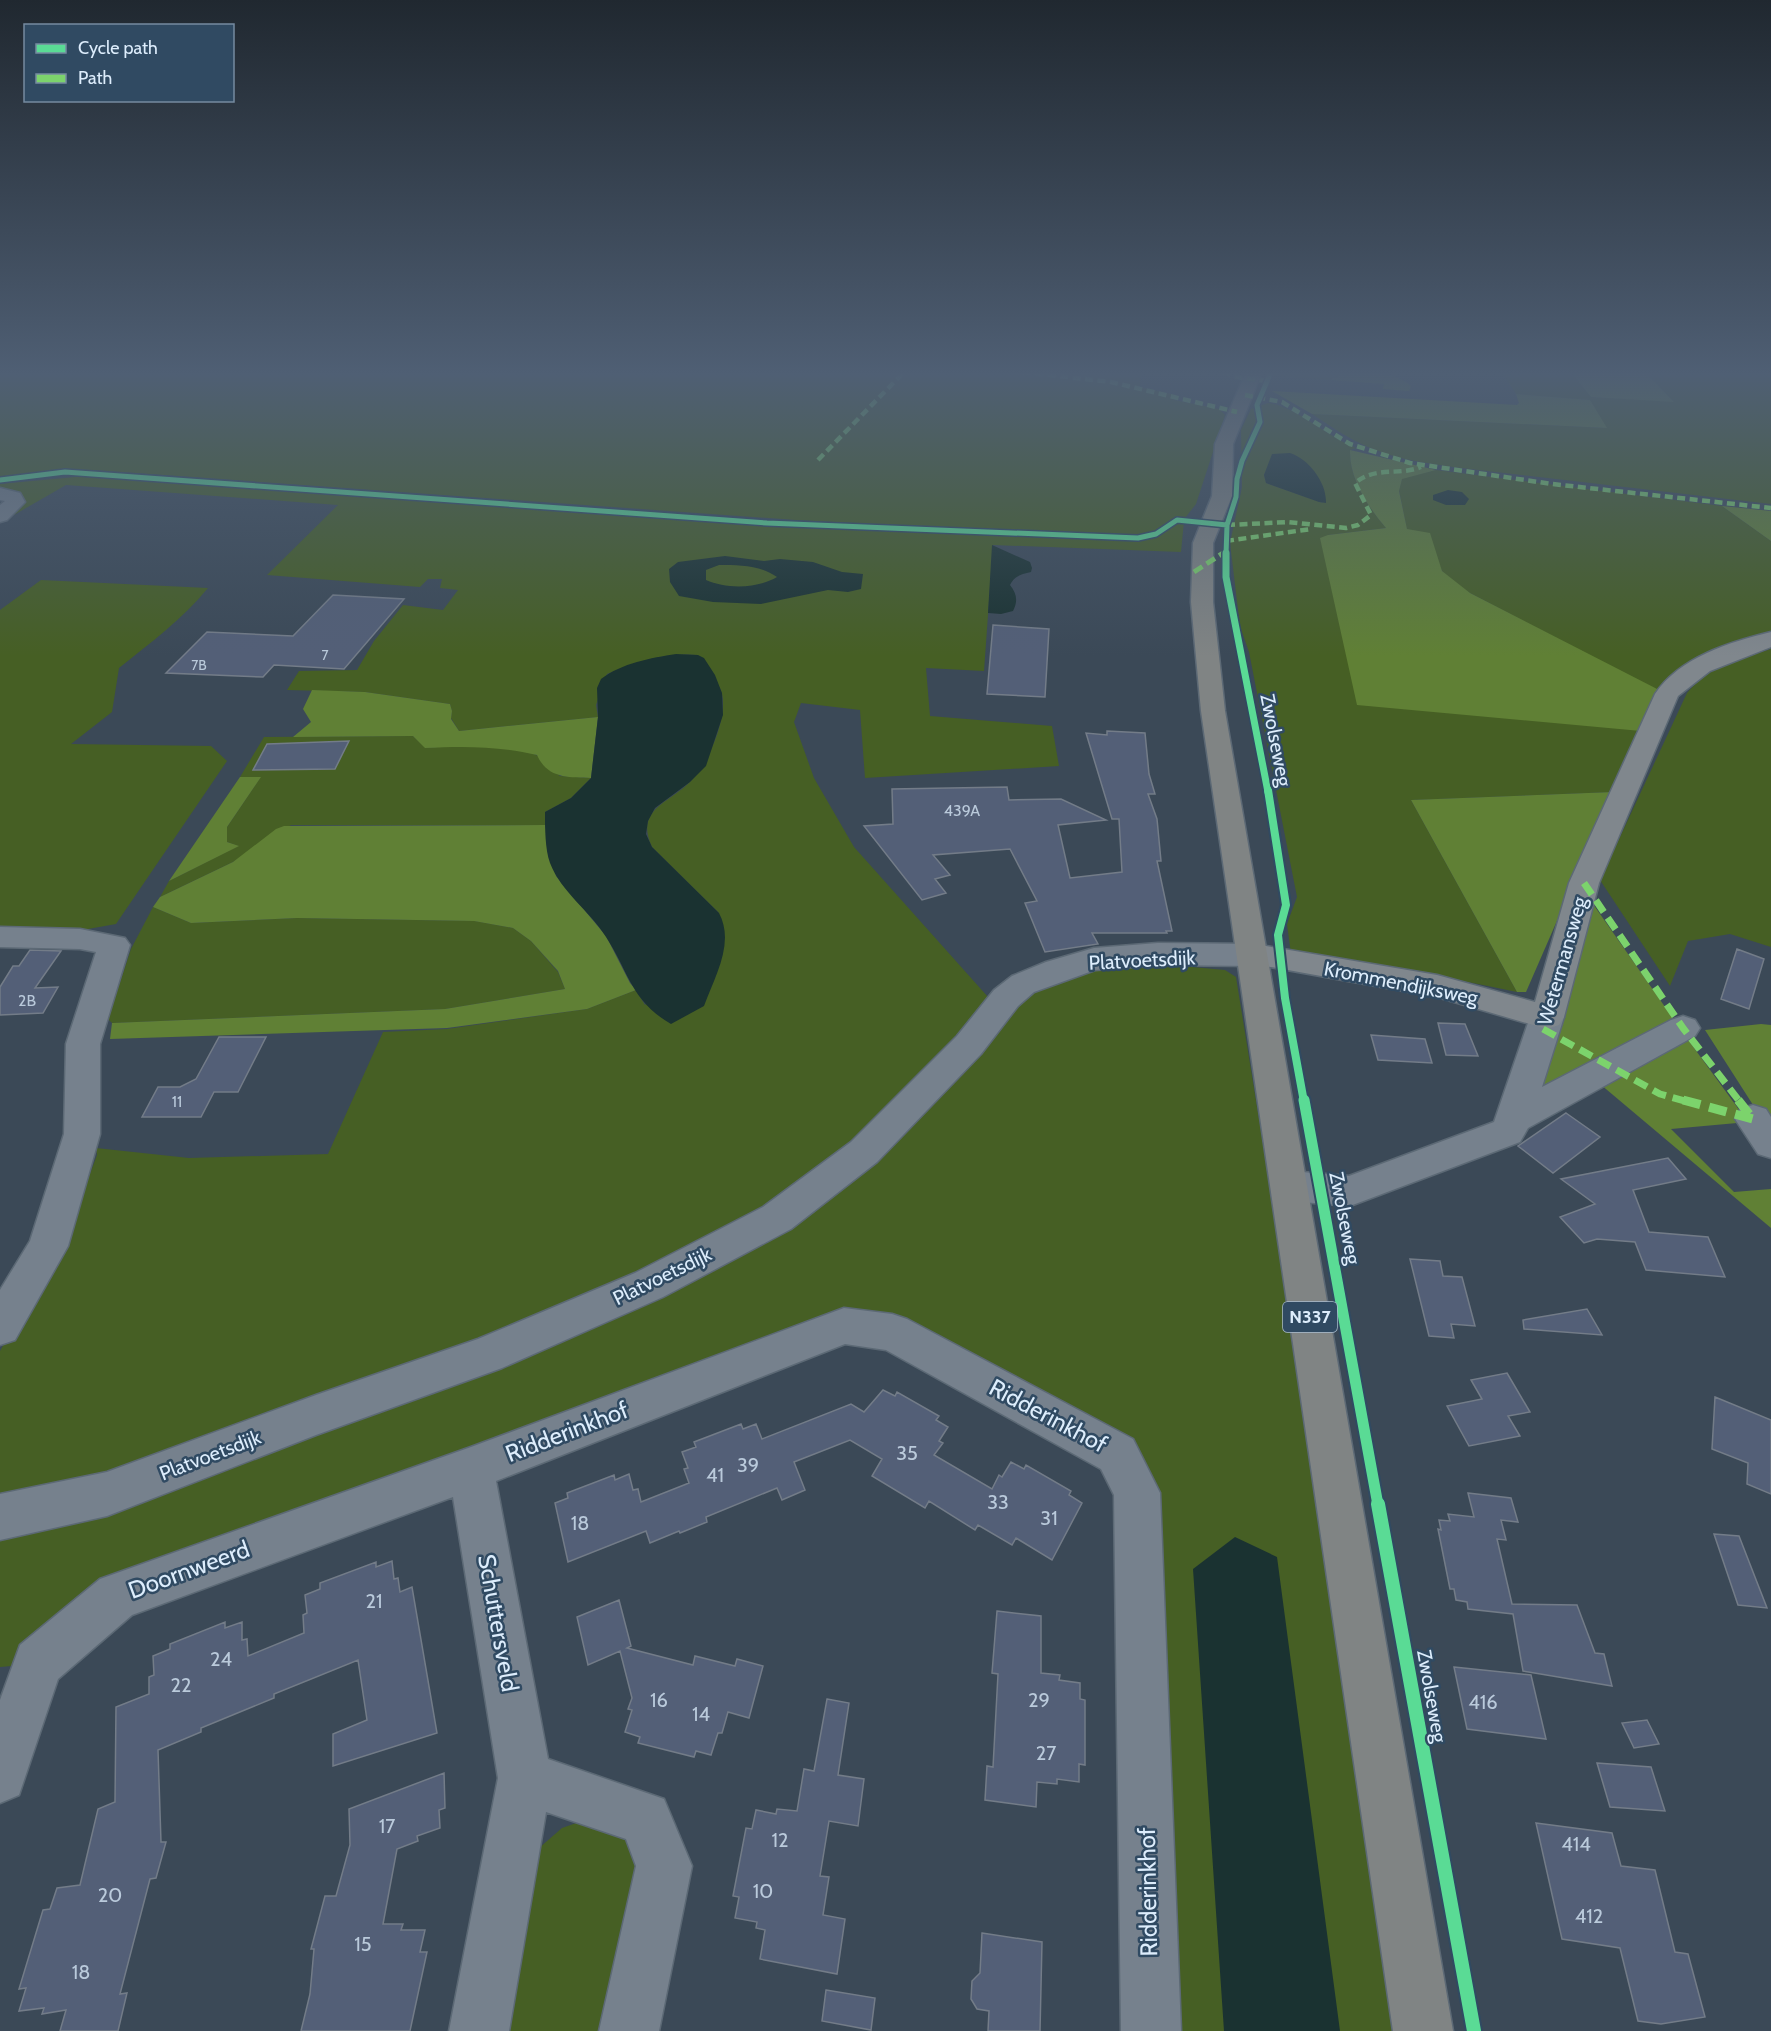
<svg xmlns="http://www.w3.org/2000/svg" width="1771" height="2031" viewBox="0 0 1771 2031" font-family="Cabin,sans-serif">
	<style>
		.green { fill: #465f24; fill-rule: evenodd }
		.forest { fill: #608035 }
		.water { fill: #1a3231; fill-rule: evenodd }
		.building { fill: #535f77; stroke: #737c88; stroke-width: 1.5 }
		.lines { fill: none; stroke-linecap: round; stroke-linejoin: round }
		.street-casing { stroke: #5c6975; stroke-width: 3 }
		.secondary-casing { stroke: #5c6975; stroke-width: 3 }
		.primary-casing { stroke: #5c6975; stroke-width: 3 }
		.street { fill: #76818d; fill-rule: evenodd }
		.secondary { fill: #80878d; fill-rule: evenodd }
		.primary { fill: #808484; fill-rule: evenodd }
		.quiet-far3 { stroke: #7cd36c; stroke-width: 4.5; stroke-dasharray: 8 4.5; stroke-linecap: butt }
		.quiet-far2 { stroke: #7cd36c; stroke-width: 5; stroke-dasharray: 10 5; stroke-linecap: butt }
		.quiet-far1 { stroke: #7cd36c; stroke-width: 7; stroke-dasharray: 14 7; stroke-linecap: butt }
		.quiet { stroke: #7cd36c; stroke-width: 9; stroke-dasharray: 18 9; stroke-linecap: butt }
		.cycleway-far4-casing { stroke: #304a62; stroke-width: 8 }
		.cycleway-far3-casing { stroke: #304a62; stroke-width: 10 }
		.cycleway-far2-casing { stroke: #304a62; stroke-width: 12 }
		.cycleway-far1-casing { stroke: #304a62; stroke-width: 15 }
		.cycleway-casing { stroke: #304a62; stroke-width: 18 }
		.cycleway-far4 { stroke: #5adb95; stroke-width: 5 }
		.cycleway-far3 { stroke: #5adb95; stroke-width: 7 }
		.cycleway-far2 { stroke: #5adb95; stroke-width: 8 }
		.cycleway-far1 { stroke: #5adb95; stroke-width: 11 }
		.cycleway { stroke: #5adb95; stroke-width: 14 }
		.labels { text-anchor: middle; stroke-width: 5; stroke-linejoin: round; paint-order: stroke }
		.far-number-label { font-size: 14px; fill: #bacadb }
		.number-label { font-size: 16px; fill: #bacadb }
		.shield { fill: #304a62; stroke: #a9bcce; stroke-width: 1.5 }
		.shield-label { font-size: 18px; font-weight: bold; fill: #ddedfc }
		.street-label { font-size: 20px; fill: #ddedfc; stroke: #304a62 }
		.near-number-label { font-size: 20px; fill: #bacadb }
		.near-street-label { font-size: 24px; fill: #ddedfc; stroke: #304a62 }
	</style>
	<rect width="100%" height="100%" fill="#3b4957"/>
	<path class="green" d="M0 372H1141L1140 387 1175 395 1174 400 1219 409 1225 415 1196 504 1185 518 1171 520C1159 534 1144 536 1127 537L796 520 94 470 0 478Z
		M1269 372H1388L1390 376 1343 374 1330 380 1267 375Z
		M1492 372H1571L1591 397 1673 401 1645 372H1771V504L1453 467C1428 463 1400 460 1376 450 1353 442 1332 427 1312 414L1606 428 1590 400 1516 394 1505 377Z
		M1268 403C1299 408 1325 436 1356 448L1350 450C1349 478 1368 507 1386 528L1328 535 1641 731 1613 792 1411 800 1517 992 1390 966 1291 954 1287 924 1297 897 1249 652 1240 626 1230 543 1242 487 1241 430 1251 409ZM1273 454 1323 503 1266 483 1264 475Z
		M1436 470 1722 506 1771 541V633L1703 656 1675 673 1661 691 1646 685 1470 593 1454 583 1442 571 1439 564 1407 530 1399 490 1402 478Z
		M86 476 792 527 1137 540 1157 536 1175 522 1184 521 1181 552 993 545 984 671 926 668 930 716 1052 726 1059 766 865 778 860 710 801 703 794 722 814 778 854 847 988 997 948 1055 792 1196 681 1255 559 1310 191 1455 0 1497V1351L58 1247 78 1206 97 1155 96 1148 189 1158 328 1154 383 1032 447 1029 587 1009 636 990 645 1005 719 913 652 847C635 810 667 804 689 783 707 766 728 719 722 694 718 681 705 666 698 655 666 652 636 662 607 674L596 705 598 717 459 731 451 718 452 711 450 704 365 692 287 690 299 671 357 670 374 641 403 605 443 610 458 590 440 588 442 579H428L420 587 267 575 338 505 66 485 14 515 18 506 0 491V484Z
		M41 580 208 588C183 619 150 643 119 668L112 712 71 744 211 746 227 761 116 924 88 929H0V610Z
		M1771 649V947L1730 934 1688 941 1670 986 1600 880 1687 693C1711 665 1737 660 1771 649Z
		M413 736 426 748C460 746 503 740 536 755 545 759 553 770 560 776L591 778 571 798 545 812V825H291L233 862 160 897 169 881 238 846 227 842V827L260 778 240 777 264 737Z
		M153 907 191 923 297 918 475 921 513 928 531 941 558 972 565 989 445 1009 112 1023 108 1019 131 949Z
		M1147 963 1225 970 1236 977 1329 1552 1396 2031H1180L1133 1445 892 1313 859 1315 68 1608 24 1665 0 1667V1537L755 1236 1006 1010 1037 988 1069 973Z
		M582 1821 617 1824 635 1847 644 1874 613 2031H497L539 1848 562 1828Z"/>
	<path class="forest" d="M1571 372H1645L1674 402 1591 397Z
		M1343 374C1365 373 1395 371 1411 386L1409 391 1383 389 1384 384 1330 380Z
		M1272 391 1517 405 1519 403 1516 394 1590 400 1607 428 1312 414Z
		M1350 450 1436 470 1402 479 1399 491 1407 529 1430 533 1442 571 1470 593 1661 691 1641 731 1357 705 1320 538 1328 535 1386 528C1368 507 1349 478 1350 450Z
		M1722 506 1771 511V541Z
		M312 690 365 692 450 704 452 711 451 719 459 731 598 717 591 778C568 777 548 779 537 755 499 746 464 746 425 748L413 736 293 737 311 722 303 709Z
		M240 777H261L227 827V842L239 846 169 881Z
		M1613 792 1526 992H1517L1411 800Z
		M545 825 556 876 606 936 630 983 636 990 587 1009 447 1028 110 1039 112 1023 445 1009 565 989 558 971 531 941 513 928 474 921 297 918 191 923 153 907 160 897 233 862 276 829 284 826Z
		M1593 904 1677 1024 1550 1089 1537 1085Z
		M1761 1024 1771 1025V1133L1705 1030Z
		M1686 1037 1748 1122 1671 1129 1734 1192 1771 1189V1228L1600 1084Z"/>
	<path class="water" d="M1290 453C1309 459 1327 483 1326 503L1319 502 1266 483 1264 475 1272 454Z
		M1448 490 1462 492 1469 499 1465 505H1446L1433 500V495Z
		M992 545 1030 562 1032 568 1031 572C1022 574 1014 576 1010 585 1017 594 1018 601 1013 611L1001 614 988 613Z
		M725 556 764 561 780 559 813 562 842 572 863 574 861 589 848 592 828 590 761 604 713 602 679 596 670 582 669 569 678 562ZM719 565C739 565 760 565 777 577 757 589 726 589 706 580V570Z
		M676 654 698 655 704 658 715 675 722 693 723 715 706 766 690 782 655 808 648 821 646 834 652 847 719 913C735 943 715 976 704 1006L671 1024C631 1001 629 972 606 937 590 911 561 892 550 863 545 849 545 828 545 812L571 798 591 778 598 717 597 688 601 679C622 663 651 658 676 654Z
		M1235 1537 1277 1557 1340 2031H1224L1193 1569Z"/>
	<path class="building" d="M333 595 404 599 344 669 274 665 263 677 166 673 207 632 293 636Z
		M993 625 1049 629 1045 697 987 694Z
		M1107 731 1145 733 1149 774 1155 794H1148L1157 819 1161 861H1157L1172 931H1166L1167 933H1092L1098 944 1045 952 1025 903 1037 901 1010 849 933 855 950 875 935 879 946 893 922 900 864 826 893 824 892 789 1007 787 1009 800 1061 799 1106 820 1058 825 1070 878 1122 872 1119 819H1112L1086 733 1107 735Z
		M349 741 335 769 253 770 267 744Z
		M1737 949 1764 959 1749 1009 1721 999Z
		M30 950 61 951 35 988 58 987 43 1013 0 1015V987L13 966H19Z
		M1438 1023 1465 1024 1478 1056 1446 1055Z
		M1371 1035 1425 1039 1432 1063 1378 1060Z
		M219 1037H266L238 1092H214L201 1117H142L158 1087H180L196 1079Z
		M1566 1113 1600 1137 1553 1173 1518 1146Z
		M1668 1158 1686 1179 1633 1190 1649 1232 1708 1237 1725 1277 1646 1270 1635 1242 1597 1239 1584 1243 1560 1217 1595 1204 1561 1179Z
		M1410 1259 1440 1261 1443 1276 1462 1277 1475 1326 1451 1324 1454 1338 1429 1336Z
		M1587 1309 1602 1335 1524 1329 1523 1320Z
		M1507 1373 1530 1412 1508 1416 1520 1436 1469 1446 1447 1406 1482 1399 1471 1380Z
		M883 1390 895 1396 897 1392 939 1416 936 1420 948 1427 939 1441 943 1443 934 1455 992 1489 999 1475 1002 1477 1011 1462 1024 1469 1026 1465 1071 1491 1069 1495 1082 1503 1052 1560 1016 1538 1012 1545 978 1525 975 1530 929 1501 925 1508 872 1476 882 1459 850 1440 794 1462 805 1490 782 1500 777 1488 706 1517 707 1522 680 1533 679 1531 650 1543 646 1531 568 1562 555 1503 568 1498 567 1493 614 1475 615 1480 629 1474 633 1490 638 1489 641 1502 689 1483 684 1469 688 1468 682 1452 696 1447 694 1442 741 1424 743 1429 756 1424 762 1439 851 1404 864 1412Z
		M1715 1397 1771 1420V1494L1747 1484 1748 1463 1712 1449Z
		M1468 1493 1511 1498 1518 1522 1501 1520 1506 1540 1497 1539 1512 1604 1577 1605 1595 1653 1604 1654 1612 1686 1523 1671 1513 1614 1468 1609 1467 1602 1456 1600 1454 1589H1450L1438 1529 1441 1530 1439 1520 1450 1521 1448 1514 1474 1517Z
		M1714 1534 1739 1536 1767 1608 1738 1605Z
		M392 1561 394 1579 398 1578 400 1592 412 1587 437 1733 333 1766V1734L367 1720 358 1660 274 1694V1698L201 1728V1732L158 1750 161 1842H166L156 1878 150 1879 120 1994 127 1993 118 2031H60L66 2010 42 2014 44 2008 19 2011 26 1988 19 1989 43 1910 50 1909 57 1888 80 1885 98 1809 115 1802 116 1707 149 1694V1677L154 1675 153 1656 170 1649V1644L225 1622V1628L242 1622V1640L247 1639 248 1656 304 1633 303 1615 307 1613 305 1595 320 1589V1583L376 1562V1567Z
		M619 1600 631 1646 627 1648 693 1665 695 1656 735 1666 737 1659 763 1666 749 1718 728 1712 722 1733H718L711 1755 696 1751 694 1757 638 1743 640 1737 625 1732 632 1710 628 1709 632 1698 620 1651 588 1665 577 1617Z
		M997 1611 1041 1616V1673L1060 1675 1059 1680 1080 1683V1699L1085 1700V1765L1079 1764V1782L1057 1779V1784L1037 1782 1036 1807 985 1800 987 1766 993 1767 998 1674 992 1673Z
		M1454 1667 1531 1675 1546 1739 1467 1729Z
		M827 1699 849 1703 838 1775 864 1779 858 1826 829 1821 820 1876 829 1877 823 1915 845 1919 837 1974 760 1959 765 1930 756 1928 757 1922 735 1918 739 1897 733 1896 746 1828 752 1829 756 1810 776 1814 777 1809 797 1811 804 1769 814 1771Z
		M1647 1720 1659 1744 1634 1748 1622 1723Z
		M1597 1763 1651 1767 1665 1811 1610 1807Z
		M444 1773 445 1808 439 1810 440 1828 417 1836 418 1841 397 1849 383 1924H403L401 1930H425L420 1952H427L410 2031H301L310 1994 314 1949H311L325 1896H336L350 1845 349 1809Z
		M1536 1823 1612 1833 1621 1866 1655 1870 1675 1952 1688 1954 1705 2017 1661 2024 1638 2021 1620 1948 1562 1939Z
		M982 1933 1042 1942 1040 2031H988L989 2011 977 2009 971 1999 972 1981 980 1973Z
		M826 1990 875 1998 871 2030 822 2021Z"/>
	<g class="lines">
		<g class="street-casing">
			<path id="street" d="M0 488 20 493 25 502 7 520 0 522V505L5 501 0 500Z
				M0 927 80 929 125 938 130 945 100 1044V1134L68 1246 15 1340 0 1345V1290L30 1241 64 1134 66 1044 96 952 80 949 0 947Z
				M1158 943 1254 944 1265 948 1270 955 1265 962 1254 966 1158 965 1095 970 1034 992 1018 1006 981 1054 877 1162 791 1229 663 1297 502 1368 316 1435 107 1516 0 1540V1494L107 1472 316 1395 478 1339 635 1273 763 1207 851 1142 957 1036 994 990 1012 976 1046 962 1094 948Z
				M1547 1005 1559 1009 1564 1017 1542 1087 1671 1020 1683 1016 1695 1020 1700 1028 1695 1036 1528 1128 1520 1142 1350 1206 1290 1201 1277 1197 1271 1186 1277 1175 1290 1171 1349 1176 1494 1122 1530 1017 1535 1009Z
				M1753 1105 1766 1109 1771 1117V1158L1758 1154 1735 1119 1740 1109Z
				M844 1308 892 1314 907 1319 1133 1439 1160 1493 1181 2031H1121L1114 1495 1101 1469 886 1350 845 1344 496 1481 548 1759 664 1799 692 1866 659 2031H599L636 1866 626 1839 546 1812 509 2031H449L498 1778 453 1497 132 1615 58 1679 19 1795 0 1803V1700L20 1645 100 1579 471 1447Z"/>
		</g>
		<g class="secondary-casing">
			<path id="secondary" d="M1771 632V647L1710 671 1678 696 1599 883 1564 1017 1559 1025 1547 1029 1437 997 1243 962 1238 955 1243 948 1254 944 1437 975 1535 1002 1569 883 1655 694C1680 657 1730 642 1771 632Z"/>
		</g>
		<g class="primary-casing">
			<path id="primary" d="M1246 372H1262L1233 444 1232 496 1213 543V602L1225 711 1453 2031H1393L1201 711 1191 602 1193 543 1212 496 1215 444Z"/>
		</g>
		<use href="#street" class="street"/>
		<use href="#secondary" class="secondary"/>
		<use href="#primary" class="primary"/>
		<path class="quiet-far3" d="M1023 372 1111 382 1237 412
			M1223 372 1237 377 1267 381
			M1245 395 1282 402 1350 444 1410 463 1552 484 1771 508
			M818 460 904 372
			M1227 525 1288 522 1346 528 1358 525 1371 515 1355 483C1375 466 1398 476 1421 467
			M1226 541 1311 529
			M1221 555 1226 551"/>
		<path class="quiet-far2" d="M1194 572 1223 553"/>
		<path class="quiet-far1" d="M1584 883 1683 1028 1740 1102
			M1543 1029 1660 1094 1688 1102"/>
		<path class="quiet" d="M1683 1100 1753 1119
			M1738 1100 1753 1119"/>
		<g class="cycleway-far4-casing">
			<path id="cycleway-far4" d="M0 480 65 472 767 523 1138 538 1156 534 1177 520 1227 525
				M1226 555 1227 525 1236 497 1237 479 1242 461 1260 422 1257 405 1271 372"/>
		</g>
		<g class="cycleway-far3-casing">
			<path id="cycleway-far3" d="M1226 553V577L1268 792"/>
		</g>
		<g class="cycleway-far2-casing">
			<path id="cycleway-far2" d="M1268 790 1286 905 1278 935 1285 998 1304 1102"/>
		</g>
		<g class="cycleway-far1-casing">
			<path id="cycleway-far1" d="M1304 1100 1378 1505"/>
		</g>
		<g class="cycleway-casing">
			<path id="cycleway" d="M1378 1504 1474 2031"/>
		</g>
		<use href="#cycleway-far4" class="cycleway-far4"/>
		<use href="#cycleway-far3" class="cycleway-far3"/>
		<use href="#cycleway-far2" class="cycleway-far2"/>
		<use href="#cycleway-far1" class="cycleway-far1"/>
		<use href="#cycleway" class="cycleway"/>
	</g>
	<linearGradient id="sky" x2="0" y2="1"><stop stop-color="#202830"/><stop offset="0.57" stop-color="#4f5f74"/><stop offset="1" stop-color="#4f5f74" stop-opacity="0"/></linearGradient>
	<rect width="1771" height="656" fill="url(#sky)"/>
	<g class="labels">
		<g class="far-number-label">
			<text x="325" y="660">7</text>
			<text x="199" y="670">7B</text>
		</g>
		<g class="number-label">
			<text x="962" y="816">439A</text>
			<text x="27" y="1006">2B</text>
			<text x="177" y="1107">11</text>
		</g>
		<rect class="shield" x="1283" y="1302" width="54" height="30" rx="4.5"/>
		<g class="shield-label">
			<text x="1310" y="1323">N337</text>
		</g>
		<g class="street-label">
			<text transform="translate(1276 740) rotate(79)" y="7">Zwolseweg</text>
			<text transform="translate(1142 960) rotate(-3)" y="7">Platvoetsdijk</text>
			<text transform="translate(1562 961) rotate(-74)" y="7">Wetermansweg</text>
			<text transform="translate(1401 983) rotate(11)" y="7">Krommendijksweg</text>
			<text transform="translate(1345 1218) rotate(79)" y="7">Zwolseweg</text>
			<text transform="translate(662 1276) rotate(-26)" y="7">Platvoetsdijk</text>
			<text transform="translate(210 1455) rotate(-21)" y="7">Platvoetsdijk</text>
			<text transform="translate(1432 1696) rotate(80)" y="7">Zwolseweg</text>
		</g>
		<g class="near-number-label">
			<text x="907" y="1460">35</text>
			<text x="748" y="1472">39</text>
			<text x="715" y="1482">41</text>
			<text x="998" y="1509">33</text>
			<text x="1049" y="1525">31</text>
			<text x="580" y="1530">18</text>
			<text x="374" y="1608">21</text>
			<text x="221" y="1666">24</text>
			<text x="181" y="1692">22</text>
			<text x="659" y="1707">16</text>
			<text x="1039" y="1707">29</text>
			<text x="1483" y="1709">416</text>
			<text x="701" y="1721">14</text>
			<text x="1046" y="1760">27</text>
			<text x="387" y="1833">17</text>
			<text x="780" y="1847">12</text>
			<text x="1576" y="1851">414</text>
			<text x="763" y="1898">10</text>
			<text x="110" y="1902">20</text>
			<text x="1589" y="1923">412</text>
			<text x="363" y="1951">15</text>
			<text x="81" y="1979">18</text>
		</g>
		<g class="near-street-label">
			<text transform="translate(1048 1416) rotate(28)" y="8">Ridderinkhof</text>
			<text transform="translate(567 1432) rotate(-21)" y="8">Ridderinkhof</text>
			<text transform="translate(189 1570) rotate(-20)" y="8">Doornweerd</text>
			<text transform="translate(498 1623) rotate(80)" y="8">Schuttersveld</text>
			<text transform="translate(1148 1892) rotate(-91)" y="8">Ridderinkhof</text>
		</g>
	</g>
	<rect x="24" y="24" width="210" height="78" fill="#304a62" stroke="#758ba0" stroke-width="1.5"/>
	<rect x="36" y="44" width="30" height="9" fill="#5adb95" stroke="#758ba0" stroke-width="1.5"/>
	<text x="78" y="54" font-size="18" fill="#ddedfc">Cycle path</text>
	<rect x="36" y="74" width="30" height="9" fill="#7cd36c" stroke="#758ba0" stroke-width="1.5"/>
	<text x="78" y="84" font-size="18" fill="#ddedfc">Path</text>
</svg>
